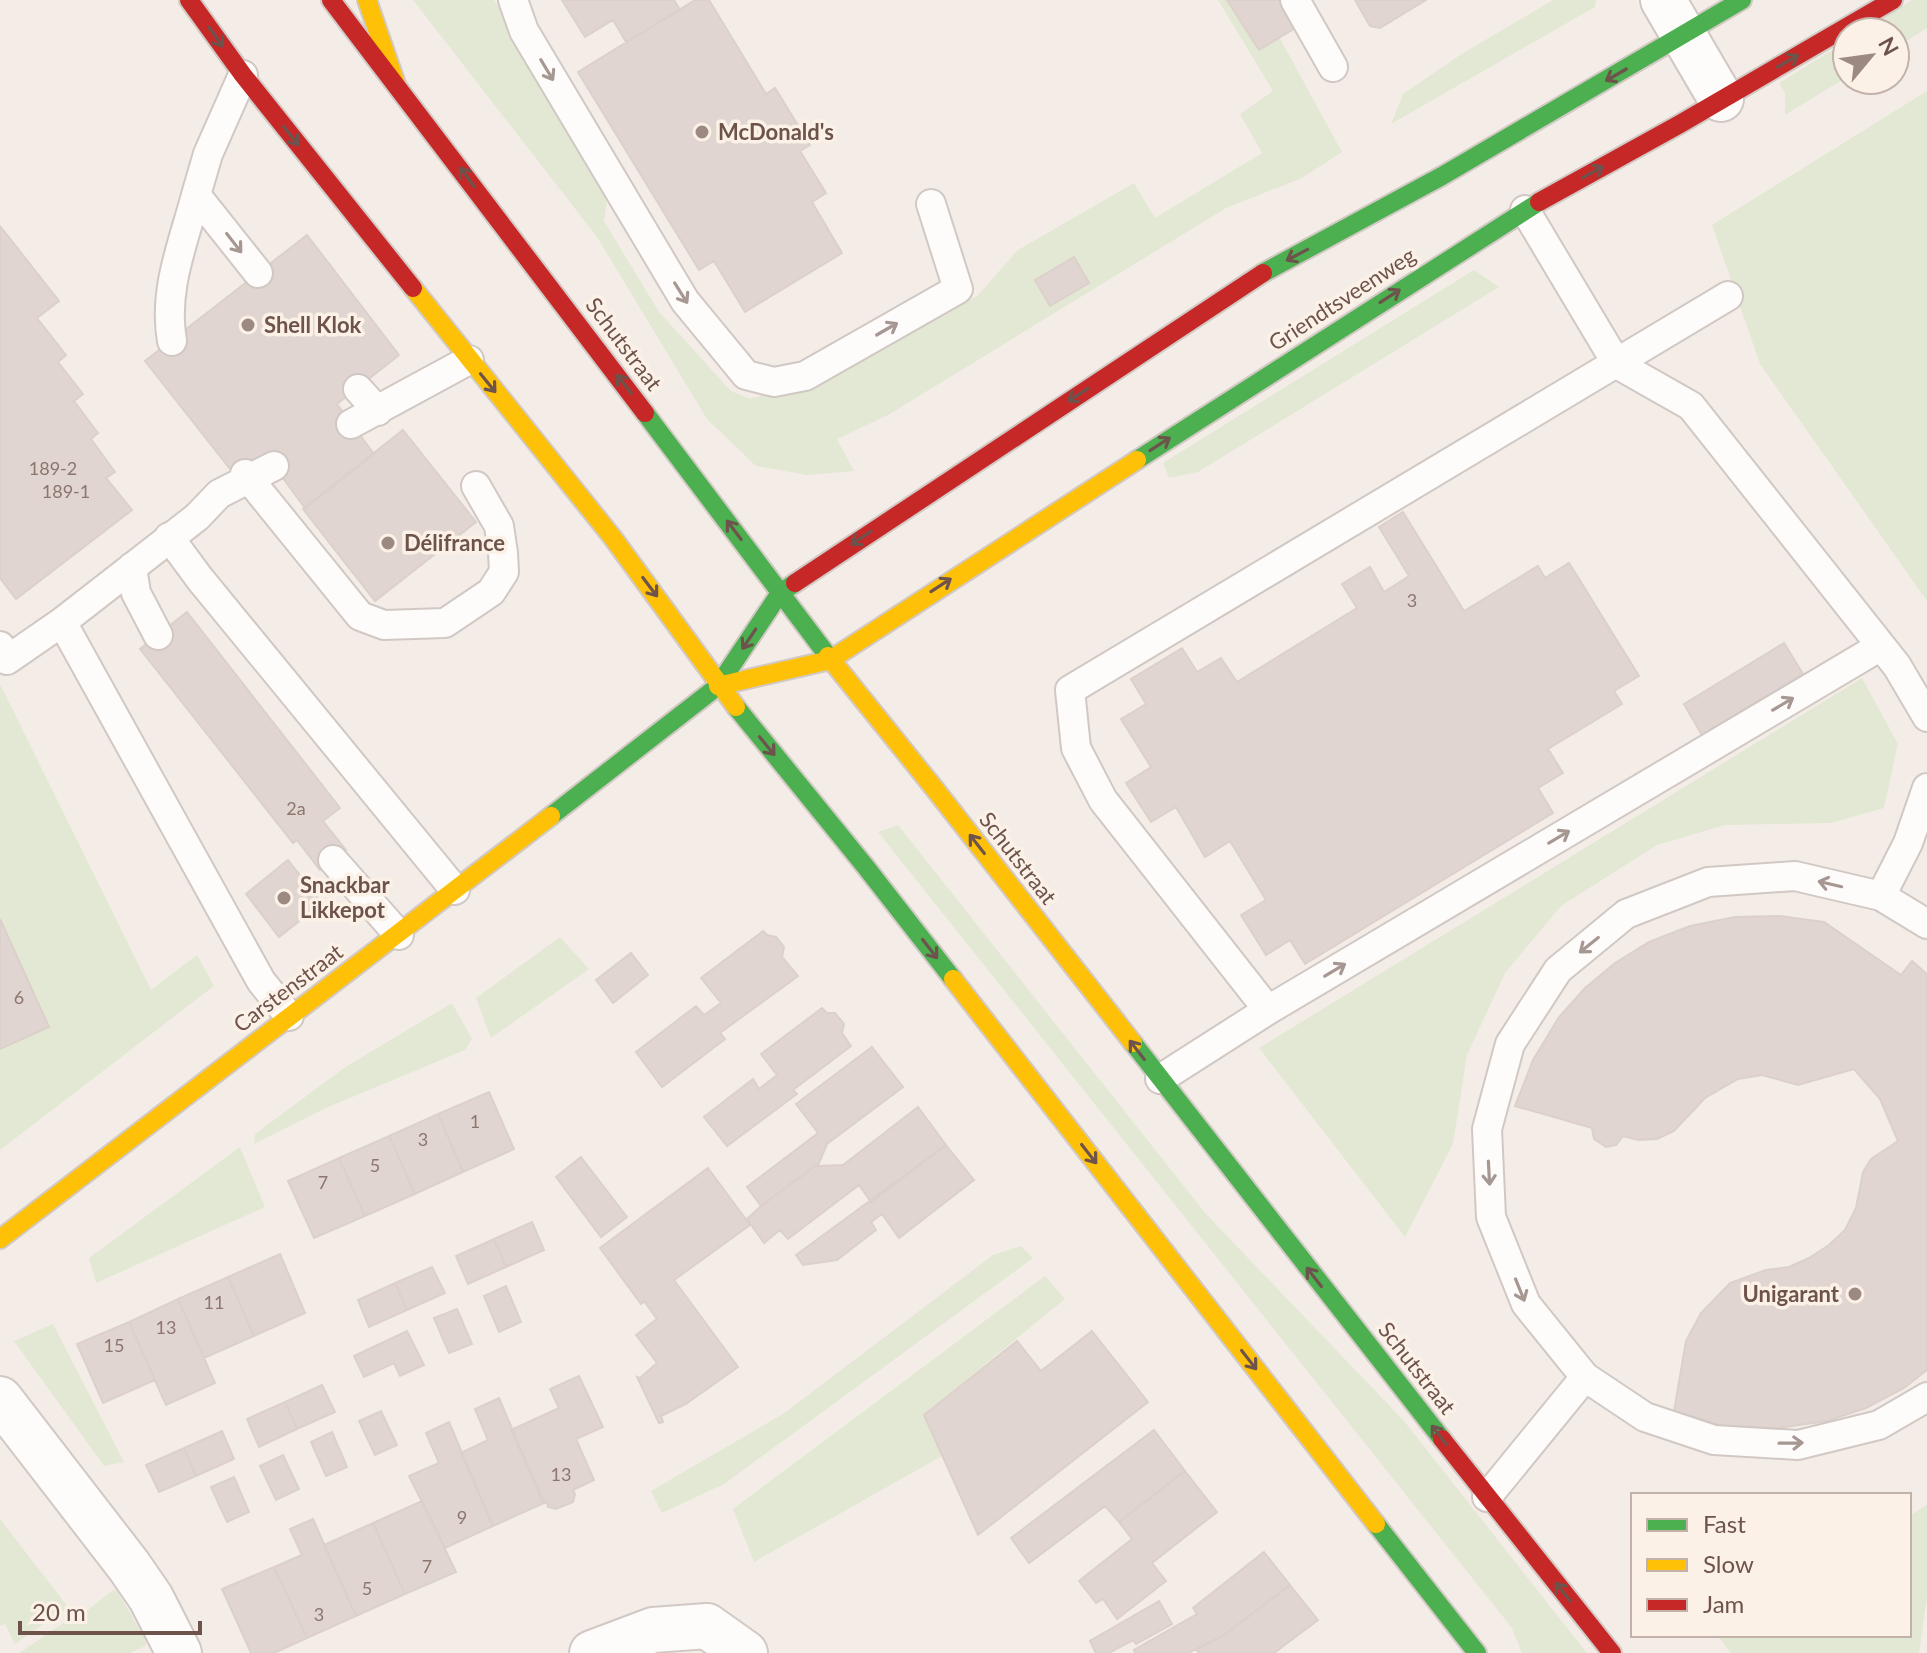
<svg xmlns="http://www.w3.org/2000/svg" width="1927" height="1653" viewBox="0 0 1927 1653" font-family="Lato,sans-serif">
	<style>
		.green { fill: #e2e8d3 }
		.building { fill: #e0d5d0; stroke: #dcd0ca; stroke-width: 2 }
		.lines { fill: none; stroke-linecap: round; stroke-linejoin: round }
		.lane-casing { stroke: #d1c8c3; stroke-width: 32 }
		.street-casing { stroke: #d1c8c3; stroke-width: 48 }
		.fast-casing { stroke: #d2c9c4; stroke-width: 22 }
		.slow-casing { stroke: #d2c9c4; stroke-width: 22 }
		.jam-casing { stroke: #d2c9c4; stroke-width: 22 }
		.lane { stroke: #fdfcfb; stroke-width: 28 }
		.street { stroke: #fdfcfb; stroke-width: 44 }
		.fast { stroke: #4caf50; stroke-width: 18 }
		.slow { stroke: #ffc107; stroke-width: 18 }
		.jam { stroke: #c62828; stroke-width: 18 }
		.oneway { stroke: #6d534c }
		.oneway2 { stroke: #a79792 }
		.poi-dot { fill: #9c8982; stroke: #fcf1e7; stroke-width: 3 }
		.labels { text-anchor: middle; stroke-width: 7; stroke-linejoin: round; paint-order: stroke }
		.number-label { font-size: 18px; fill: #8c766f }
		.poi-label { font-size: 22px; font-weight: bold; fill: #6d534c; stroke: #fcf1e7; text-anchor: start }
		.street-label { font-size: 22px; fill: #6d534c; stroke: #fcf1e7 }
	</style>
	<rect width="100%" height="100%" fill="#f4ede7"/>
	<path class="green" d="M413 0H494L609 185 604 221 659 312 731 391 750 399 834 373 977 296 1018 250 1134 183 1155 218 1262 153 1240 114 1273 91 1218 0H1259L1342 152 1302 178 1226 208 888 415 837 439 854 471 807 475 756 466 707 419 597 237Z
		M1553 0H1596L1595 7 1391 124 1403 94 1460 55Z
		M1912 0H1927V28L1895 48V32H1861Z
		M1847 41V77L1785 115V93L1779 83Z
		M1927 91V601L1760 364 1712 225Z
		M1474 270 1499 287 1198 472 1169 478 1163 463Z
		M1862 678 1898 744 1884 808 1831 823 1725 825 1657 845 1561 906 1505 973 1467 1055 1453 1144 1405 1237 1259 1048Z
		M0 684 151 990 197 955 214 986 0 1150V1049L49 1027 0 918Z
		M898 825 1206 1214 1404 1421 1587 1653H1522L1512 1628 878 832Z
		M560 937 589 969 491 1038 476 998Z
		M452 1003 472 1039 465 1050 326 1108 254 1144 255 1134 344 1068Z
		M240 1147 265 1207 96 1283 89 1258Z
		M1021 1246 1033 1258 724 1484 662 1513 651 1491 783 1414 993 1255Z
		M1045 1276 1065 1299 924 1414 942 1456 754 1562 733 1509Z
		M53 1324 124 1462 104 1466 14 1341Z
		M1927 1505V1596L1919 1653H1731L1717 1635H1909V1516Z
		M0 1519 68 1607 15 1644 5 1624 0 1626Z
		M113 1590 117 1591 147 1642 145 1646 130 1653H19L75 1615 79 1617Z"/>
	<path class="building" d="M562 0H674L680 10 626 42 613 20 585 37Z
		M695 0H709L766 94 775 88 810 145 800 151 826 193 812 202 842 253 745 312 714 261 699 270 578 72Z
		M1227 0H1282L1295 28 1259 50Z
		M1355 0H1426L1380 28 1370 26Z
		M0 226 59 301 37 318 66 355 58 362 83 394 74 401 98 433 91 439 115 472 106 478 132 510 16 599 0 578Z
		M307 235 399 355 337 404 374 454 305 508 274 466 238 479 145 361Z
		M1074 257 1089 283 1050 306 1035 280Z
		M403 430 476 522 375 601 303 509Z
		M1403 512 1464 611 1538 566 1545 578 1569 563 1639 676 1614 691 1622 704 1548 749 1563 773 1538 788 1553 813 1305 964 1290 940 1266 955 1241 915 1266 900 1230 841 1205 857 1176 807 1151 822 1126 783 1151 767 1121 719 1146 704 1131 679 1182 648 1197 672 1221 658 1237 682 1357 608 1342 584 1370 567 1384 592 1409 576 1379 527Z
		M187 612 340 808 323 821 346 850 320 870 297 840 293 843 140 649Z
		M1784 643 1803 674 1702 735 1684 704Z
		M288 860 322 903 279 937 246 894Z
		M1780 916 1824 922 1901 975 1912 961 1927 974V1370L1904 1388 1866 1408 1827 1421 1778 1428 1722 1426 1674 1411 1686 1341 1701 1313 1730 1283 1766 1270 1789 1267 1809 1258 1829 1245 1845 1230 1856 1208 1863 1172 1871 1159 1898 1141 1880 1099 1854 1069 1798 1085 1762 1075 1738 1079 1705 1098 1674 1131 1657 1139 1638 1140 1623 1136 1616 1145 1606 1147 1594 1139 1592 1128 1515 1106 1533 1060 1559 1017 1585 988 1615 963 1649 942 1690 926 1735 917Z
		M0 919 49 1027 0 1049Z
		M763 931 767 935 776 937 784 947 782 957 798 976 720 1033 725 1039 662 1087 636 1052 696 1006 704 1015 721 1003 701 978Z
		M631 953 648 975 613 1003 596 980Z
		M822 1008 827 1013H835L844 1024 842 1033 851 1046 793 1090 797 1094 727 1146 704 1117 753 1079 759 1089 777 1075 761 1054Z
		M872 1047 903 1087 827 1144 819 1163 761 1206 747 1187 818 1133 796 1104Z
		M489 1092 514 1149 463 1172 438 1114Z
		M918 1107 946 1145 871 1202 859 1185 788 1239 780 1230 764 1243 747 1219 761 1206 819 1163 817 1166 843 1165Z
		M438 1114 463 1172 415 1194 389 1136Z
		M389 1136 415 1194 365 1216 339 1158Z
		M946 1145 974 1180 899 1238 882 1214 871 1222 876 1230 837 1260 803 1265 796 1255Z
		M581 1157 627 1217 601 1237 556 1177Z
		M339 1158 365 1216 314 1238 288 1181Z
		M708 1168 750 1225 674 1280 738 1367 686 1404 661 1416 663 1422 659 1423 637 1377 640 1378 657 1363 636 1335 657 1319 644 1301 641 1304 600 1248Z
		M532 1222 544 1250 506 1267 494 1239Z
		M494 1239 506 1267 468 1284 456 1256Z
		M280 1254 305 1313 254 1336 228 1277Z
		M432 1267 445 1293 407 1310 395 1283Z
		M228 1277 254 1336 204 1358 178 1299Z
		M395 1283 407 1310 369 1327 358 1300Z
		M506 1286 521 1322 499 1332 484 1296Z
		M178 1299 215 1383 166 1405 129 1322Z
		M457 1309 472 1344 449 1353 434 1318Z
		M129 1322 155 1380 103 1403 77 1344Z
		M407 1331 424 1365 400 1376 394 1363 364 1377 354 1356Z
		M1092 1331 1148 1402 978 1535 924 1415 1017 1341 1041 1371Z
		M579 1376 603 1427 576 1439 594 1480 573 1490 575 1494 573 1502 556 1509 548 1507 547 1502 544 1503 511 1430 559 1408 550 1389Z
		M322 1385 335 1412 297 1429 285 1402Z
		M499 1398 544 1503 493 1526 461 1453 488 1440 475 1409Z
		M285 1402 297 1429 259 1447 247 1419Z
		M381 1411 397 1445 375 1455 359 1421Z
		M449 1422 493 1526 445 1548 409 1476 439 1463 426 1433Z
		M1154 1430 1185 1471 1119 1522 1105 1506 1029 1563 1011 1538Z
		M222 1431 234 1459 196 1476 184 1448Z
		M332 1432 347 1467 326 1476 311 1442Z
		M184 1448 196 1476 159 1492 146 1465Z
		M283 1455 299 1489 276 1500 260 1466Z
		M1185 1471 1217 1512 1152 1563 1166 1581 1117 1619 1103 1599 1096 1603 1079 1581 1132 1539 1119 1522Z
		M234 1477 249 1512 227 1522 211 1487Z
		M422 1501 456 1572 405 1594 373 1523Z
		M313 1519 356 1616 307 1638 274 1567 302 1555 290 1529Z
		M373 1523 405 1594 356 1616 324 1545Z
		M1264 1552 1290 1585 1224 1635 1188 1653H1135L1134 1650 1197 1614 1193 1608Z
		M274 1567 307 1638 274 1653H251L222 1589Z
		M1290 1585 1318 1620 1274 1653H1199L1196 1649 1224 1635Z
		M1159 1601 1172 1624 1136 1644 1133 1640 1109 1653H1096L1090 1641Z"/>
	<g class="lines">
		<g class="lane-casing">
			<path id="lane" d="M513 0 524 31 685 301 746 375 774 382 805 376 958 289 931 204
				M1295 0 1333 67
				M243 75 208 154 196 195 258 273
				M1525 210 1617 364 1691 406 1897 666 1927 717
				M172 341C163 290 183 244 196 195
				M358 389 378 411
				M351 424 469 360
				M274 466 219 494 197 517 62 622 261 981 289 1016
				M245 474 360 616 384 625 445 623 491 592 504 572 503 553 499 526 476 486
				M169 537 200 579 455 890
				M132 567 136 593 158 635
				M0 646 7 660 62 622
				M333 860 399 935
				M1881 896 1908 843 1927 788
				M1927 924 1881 896 1795 876 1708 882 1626 914 1558 970 1510 1044 1487 1129 1491 1217 1526 1304 1585 1377 1645 1417 1714 1440 1798 1445 1879 1425 1927 1397
				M1268 1010 1881 646
				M1160 1079 1268 1010 1103 800 1076 748 1070 690 1728 296
				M1487 1497 1585 1377"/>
		</g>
		<g class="street-casing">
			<path id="street" d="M1663 0 1721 99
				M0 1399 129 1566 151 1598 179 1653
				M592 1653 653 1630 707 1626 745 1653"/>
		</g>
		<g class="fast-casing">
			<path id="fast" d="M1263 273 1442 176 1742 0
				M645 413 828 656
				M1137 460 1539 202
				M736 707 865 866 953 979
				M551 816 718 686 780 593 795 583
				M1133 1043 1442 1439
				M1376 1524 1477 1653"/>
		</g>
		<g class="slow-casing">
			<path id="slow" d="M367 0 396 84
				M413 288 613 538 736 707
				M828 656 934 788 1133 1043
				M718 686 830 660 1137 460
				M953 979 1376 1524
				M0 1239 551 816"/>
		</g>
		<g class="jam-casing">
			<path id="jam" d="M189 0 243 75 413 288
				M331 0 645 413
				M1539 202 1680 124 1893 0
				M795 583 1263 273
				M1442 1439 1612 1653"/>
		</g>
		<use href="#lane" class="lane"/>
		<use href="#street" class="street"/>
		<use href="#fast" class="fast"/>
		<use href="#slow" class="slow"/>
		<use href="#jam" class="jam"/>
	</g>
	<defs><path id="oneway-shaft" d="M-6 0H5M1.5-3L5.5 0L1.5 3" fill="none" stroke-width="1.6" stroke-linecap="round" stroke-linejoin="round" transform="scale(2)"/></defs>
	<g class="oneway">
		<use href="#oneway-shaft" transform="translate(216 37) rotate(54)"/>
		<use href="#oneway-shaft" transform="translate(1788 61) rotate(-30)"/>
		<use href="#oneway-shaft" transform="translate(1616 75) rotate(150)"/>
		<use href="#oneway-shaft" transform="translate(291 136) rotate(52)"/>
		<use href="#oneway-shaft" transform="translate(1593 172) rotate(-29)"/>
		<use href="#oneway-shaft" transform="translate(467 177) rotate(-127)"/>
		<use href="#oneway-shaft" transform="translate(1297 255) rotate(152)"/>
		<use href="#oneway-shaft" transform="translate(1390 296) rotate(-33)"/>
		<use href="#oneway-shaft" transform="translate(488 383) rotate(51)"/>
		<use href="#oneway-shaft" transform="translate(624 384) rotate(-127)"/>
		<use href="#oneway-shaft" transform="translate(1078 395) rotate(147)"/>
		<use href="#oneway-shaft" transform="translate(1160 444) rotate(-33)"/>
		<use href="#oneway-shaft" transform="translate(734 530) rotate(-127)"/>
		<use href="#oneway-shaft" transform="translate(861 538) rotate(146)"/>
		<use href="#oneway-shaft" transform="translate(941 585) rotate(-33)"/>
		<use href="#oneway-shaft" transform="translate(650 587) rotate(53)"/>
		<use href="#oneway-shaft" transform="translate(749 639) rotate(124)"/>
		<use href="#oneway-shaft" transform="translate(767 746) rotate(51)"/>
		<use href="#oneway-shaft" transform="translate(977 844) rotate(-128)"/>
		<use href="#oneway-shaft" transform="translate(930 949) rotate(52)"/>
		<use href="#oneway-shaft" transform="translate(1137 1050) rotate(-128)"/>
		<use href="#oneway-shaft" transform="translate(1089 1154) rotate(52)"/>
		<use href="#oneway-shaft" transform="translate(1314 1277) rotate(-128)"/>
		<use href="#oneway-shaft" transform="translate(1249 1360) rotate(52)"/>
		<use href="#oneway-shaft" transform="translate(1439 1435) rotate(-128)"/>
		<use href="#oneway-shaft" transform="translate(1563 1592) rotate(-129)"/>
	</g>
	<g class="oneway2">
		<use href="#oneway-shaft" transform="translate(547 70) rotate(59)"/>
		<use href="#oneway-shaft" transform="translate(234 243) rotate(52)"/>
		<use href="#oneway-shaft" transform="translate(681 293) rotate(58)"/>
		<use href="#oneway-shaft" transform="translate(887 329) rotate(-30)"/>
		<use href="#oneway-shaft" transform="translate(1783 704) rotate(-31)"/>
		<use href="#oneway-shaft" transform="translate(1559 837) rotate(-31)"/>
		<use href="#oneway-shaft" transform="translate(1830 884) rotate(-167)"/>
		<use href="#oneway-shaft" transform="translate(1589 945) rotate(141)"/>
		<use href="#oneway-shaft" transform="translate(1335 970) rotate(-31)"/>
		<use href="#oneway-shaft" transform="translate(1489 1173) rotate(87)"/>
		<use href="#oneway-shaft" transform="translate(1520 1290) rotate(68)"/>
		<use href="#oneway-shaft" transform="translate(1791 1443) rotate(-1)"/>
	</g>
	<g class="poi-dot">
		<circle cx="702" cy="132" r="8"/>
		<circle cx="248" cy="325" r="8"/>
		<circle cx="388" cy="543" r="8"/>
		<circle cx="284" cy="898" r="8"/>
		<circle cx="1855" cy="1294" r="8"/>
	</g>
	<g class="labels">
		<g class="number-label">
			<text x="53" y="475">189-2</text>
			<text x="66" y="498">189-1</text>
			<text x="1412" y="607">3</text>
			<text x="296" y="815">2a</text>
			<text x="19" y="1004">6</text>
			<text x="475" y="1128">1</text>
			<text x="423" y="1146">3</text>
			<text x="375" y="1172">5</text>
			<text x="323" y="1189">7</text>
			<text x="214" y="1309">11</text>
			<text x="166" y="1334">13</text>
			<text x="114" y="1352">15</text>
			<text x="561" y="1481">13</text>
			<text x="462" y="1524">9</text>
			<text x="427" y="1573">7</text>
			<text x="367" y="1595">5</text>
			<text x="319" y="1621">3</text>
		</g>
		<g class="poi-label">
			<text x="718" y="140">McDonald's</text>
			<text x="264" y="333">Shell Klok</text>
			<text x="404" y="551">Délifrance</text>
			<text x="300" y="893">Snackbar<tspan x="300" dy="25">Likkepot</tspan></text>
			<text x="1839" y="1302" text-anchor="end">Unigarant</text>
		</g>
		<g class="street-label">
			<text transform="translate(1342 299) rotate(-33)" y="8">Griendtsveenweg</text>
			<text transform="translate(624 344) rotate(53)" y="8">Schutstraat</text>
			<text transform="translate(1018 858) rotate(52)" y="8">Schutstraat</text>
			<text transform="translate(288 988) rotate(-37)" y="8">Carstenstraat</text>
			<text transform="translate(1417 1368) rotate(52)" y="8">Schutstraat</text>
		</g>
	</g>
	<rect x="1631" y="1493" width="280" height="144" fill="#fcf1e7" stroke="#c3b2a9" stroke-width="2"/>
	<rect x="1647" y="1519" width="40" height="12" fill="#4caf50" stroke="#c3b2a9" stroke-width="2"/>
	<text x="1703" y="1533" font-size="24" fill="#6d534c">Fast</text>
	<rect x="1647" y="1559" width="40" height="12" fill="#ffc107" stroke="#c3b2a9" stroke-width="2"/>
	<text x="1703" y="1573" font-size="24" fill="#6d534c">Slow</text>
	<rect x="1647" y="1599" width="40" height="12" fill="#c62828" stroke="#c3b2a9" stroke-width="2"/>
	<text x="1703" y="1613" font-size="24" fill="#6d534c">Jam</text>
	<g transform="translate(1871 56) rotate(61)"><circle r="38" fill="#fcf1e7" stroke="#c3b2a9" stroke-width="2"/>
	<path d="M0-6L14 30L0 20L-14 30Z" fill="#9c8982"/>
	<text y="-12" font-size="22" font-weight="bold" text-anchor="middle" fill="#6d534c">N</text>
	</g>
	<path d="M20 1621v12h180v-12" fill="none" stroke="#6d534c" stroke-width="4"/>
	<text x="32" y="1621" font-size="24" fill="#6d534c" stroke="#fcf1e7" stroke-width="6" paint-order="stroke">20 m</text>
</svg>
